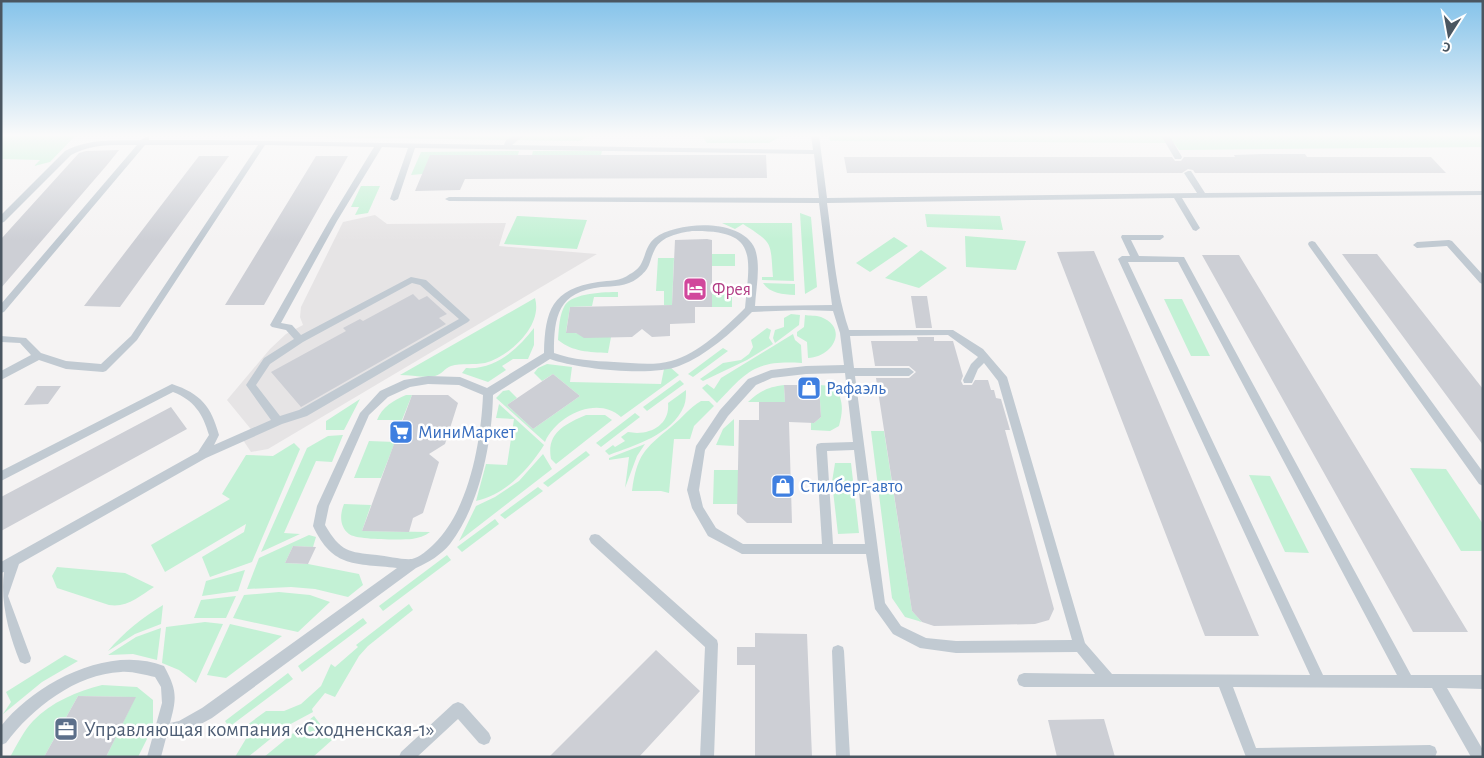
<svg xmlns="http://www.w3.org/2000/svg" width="1484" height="758" viewBox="0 0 1484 758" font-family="'Alegreya Sans',sans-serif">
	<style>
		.education { fill: #e6e4e5 }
		.green { fill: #c3f1d5 }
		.building { fill: #cdcfd5 }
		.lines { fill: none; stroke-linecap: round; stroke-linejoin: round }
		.lane { fill: #c1cad2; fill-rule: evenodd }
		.labels { text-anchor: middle; stroke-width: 5; stroke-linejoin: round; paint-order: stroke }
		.hotel-label { font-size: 18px; fill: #b23c85; stroke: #fff; text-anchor: start }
		.shop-label { font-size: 18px; fill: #366cbe; stroke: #fff; text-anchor: start }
		.near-service-label { font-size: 21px; fill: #4e5e75; stroke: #fff; text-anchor: start }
	</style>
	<rect width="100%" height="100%" fill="#f5f3f3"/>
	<path class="education" d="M375 215 387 224 506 223 499 246 597 254 268 449 251 452 243 440 254 433 227 400 270 349 286 334 303 325 300 317 301 307 343 222Z"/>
	<path class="green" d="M1 135H163L75 136 50 162 34 166 40 160 1 159Z
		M184 135H613H590L580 141Z
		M701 135H796H783L769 143H707Z
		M829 135H1483V147L1179 150 1174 143 830 141Z
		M519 151 518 155 422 174 411 175 421 152Z
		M533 151H602L601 155H532Z
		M361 186H380L368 213 355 215 359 207H351Z
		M800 213 811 217 817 287 805 294Z
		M925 214 1000 216 1003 230 927 227Z
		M517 216H519L587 220 577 249 504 244Z
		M722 223H792L794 281 762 280V277H773C770 241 774 244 743 224L735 229Z
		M965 236 1026 241 1016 270 966 267Z
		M894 237 908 246 870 272 856 263Z
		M921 250 947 268 919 288 885 278Z
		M712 254H735V266H712Z
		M658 258H674L672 305H664V291H656Z
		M763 283 795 284V295C782 294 771 294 763 283Z
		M712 288H732V307H712Z
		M618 292V297H594L592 306 570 307 566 332 611 337 608 353C589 352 573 352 558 340 559 329 559 315 565 305 573 293 605 292 618 292Z
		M535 298C543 326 510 356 485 363 474 365 461 363 451 366 445 368 441 375 435 376 424 378 411 375 400 375Z
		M1164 299H1182L1210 356H1191Z
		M791 314 800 315 799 325 775 343 773 338 775 330 784 327V318Z
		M805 315C809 316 816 315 821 317 849 328 833 357 808 358L807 342 797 336V332L804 327Z
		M534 328V345L528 359H513L502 366 506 370 488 382 462 373 466 368C495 370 518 349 534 328Z
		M767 328 771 330 769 338 773 344 747 360 703 381 700 379 723 363 741 360 749 354 753 347 751 340Z
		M793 334 795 340 801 345 802 363C755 360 747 371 717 403L702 388 707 384 714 389 721 378Z
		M723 348 728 351 693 377 688 374Z
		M547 364 572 367 570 382 661 384 664 369 670 367 679 375 621 417C597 395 556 416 545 442L496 398 503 391 509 390 517 398 507 405 533 429 580 396 553 374 542 381 534 373 538 368Z
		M680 380 684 384 647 411 643 407Z
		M784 385 785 402H748C760 391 768 387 784 385Z
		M819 385 834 386C844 400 843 411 839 426L830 431 811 430V422L814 423 821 417Z
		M686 390C686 395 686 401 684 406 672 435 635 445 609 455L605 451 613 445 615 447 625 441 621 437C624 435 626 433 628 432 631 432 634 433 637 433 655 433 670 422 668 403Z
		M406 395H412L402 420H377C382 407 394 400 406 395Z
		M360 399 344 430H326V421Z
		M701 401H709L714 406 694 426 690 439H674L669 493 661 491H632C637 455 644 449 671 427 682 418 689 408 701 401Z
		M499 404 544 445C528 470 506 494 476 501L486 464 507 465 514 419 496 418Z
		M635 413 640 417 601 447 596 443Z
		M586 415H605L612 420 556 464 551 459C546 433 565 424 586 415Z
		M734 419V446L716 445 723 429Z
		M871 431H884L912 611 922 622 905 617 892 598Z
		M343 435 332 462 316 461 284 533 300 534 261 552 307 448 328 436Z
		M369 441 395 442 381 478H354Z
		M294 443 300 449 252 562 210 577 202 557 244 532 246 524 165 572 151 545 230 499 222 494 246 455 273 456Z
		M645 444 637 456 625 488 629 457 609 460V458Z
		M586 451 590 455 548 487 543 483Z
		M543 454 552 469 459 541 476 506 495 497 519 481Z
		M835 463H851L859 533 838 534 832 482Z
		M1410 468 1446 469 1483 524V551H1461Z
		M714 470H738V504H713Z
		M1249 475 1270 476 1309 553 1285 552Z
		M538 487 543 491 505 519 500 515Z
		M344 504 371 505 362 531 430 532C425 536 418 538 412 539 401 540 356 540 349 534 339 526 340 514 344 504Z
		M495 519 499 524 462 552 457 547Z
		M309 535 316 537 313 547 293 546 285 563 308 564 359 574 363 585 348 597 315 589 291 587 247 589 259 558Z
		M447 555 451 560 383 611 379 606Z
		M57 567 125 573 154 587C140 596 127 608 109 605L57 588 52 576Z
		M245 570 238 591 202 596 206 581Z
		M279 592 310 595 330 602 298 632 233 618 244 595Z
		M236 596 226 618H194L201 600Z
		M409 604 413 610 368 646 359 656 335 697 325 693 312 709 313 712 285 727 248 757H235L247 737 243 728 266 711H284L301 704 321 686 331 664 335 667 358 647 356 645Z
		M163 605 161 624 135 634 108 651C124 632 142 618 163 605Z
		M363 618 367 623 302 672 298 666Z
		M205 622 223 624 196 683 179 670 162 663 166 627Z
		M230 624 282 636 226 678 207 675Z
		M161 628 157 660 133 654 108 655 136 637Z
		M65 655 78 661 42 682 3 714 11 702 6 692Z
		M288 673 293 679 229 727 225 721Z
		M102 685 137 687 153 700V727L138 757H106L132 704 129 697 78 696 44 757H10C17 745 24 730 33 721 51 702 78 691 102 685Z
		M314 716 332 740 313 757H264Z"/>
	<path class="building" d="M119 150 107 165 1 288V239L79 153 86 151Z
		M1263 154H1305L1307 157H1431L1446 173H1195L1193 170 1188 169 1182 173H847L844 157H1172L1175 161H1181L1184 157H1235L1234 155Z
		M430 155H766L767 178 465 179 460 190 415 191Z
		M199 156H229L120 307 84 306Z
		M316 156H348L264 305H225Z
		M707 239 712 240V307H695V323L670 324V336L652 337 642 329 632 337 584 338 576 333H566L570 307 672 305 675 240Z
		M1094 251 1216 535 1259 636H1205L1057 252Z
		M1342 254H1377L1483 389V445Z
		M1202 255H1239L1468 632H1413Z
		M413 294 419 300 427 296 447 314 439 318 446 324 301 407 271 372 346 331 343 328 360 319 363 321Z
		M911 296H927L932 328H916Z
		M917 337H934V341H953L963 376 961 381 963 385H972L975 380H988L991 390H994L996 398 1001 399 1010 430H1005L1054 609 1049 620 1035 624 934 626 922 622 912 611 876 378H909L916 372 909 366H875L871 341H918Z
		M553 374 580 396 533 429 507 405Z
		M784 385H819L821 417 814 423 789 422 792 523H747L737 514 739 420H759V402H785Z
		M37 386H61L48 404 24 405Z
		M412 395H448L458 403 445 444 429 454 439 462 423 513 413 518 409 532 362 531Z
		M171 407 187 429 1 531V497Z
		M293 546 316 547 308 564 285 563Z
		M755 633 807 634 812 757H755V665H737V647H755Z
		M656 650 700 691 639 757H549Z
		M78 696 136 697 106 757H44Z
		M1104 719 1115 757H1057L1048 720Z"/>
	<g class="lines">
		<path class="lane" d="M515 135H524L512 145 813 150 811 135H819L827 198 1197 193 1184 173 1188 171H1191L1205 193 1483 191V195L1182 198 1200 228 1196 231 1193 230 1174 198 827 203C833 245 835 289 849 330H953L983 349 1007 377 1085 643 1112 674 1310 675 1118 259 1122 256H1130L1121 237 1122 235H1163L1164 237 1160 240H1131L1139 256 1184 257 1411 675H1483V689L1447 688 1483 750V757H1471L1432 688 1233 687 1256 748 1430 745 1435 747 1437 752 1435 757H1246L1219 687H1024L1019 685 1017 680 1019 675 1024 673 1095 674 1077 652 956 653 920 648 893 634 875 609 866 554H742L708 536 692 508 687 490 696 446 720 410 748 379 771 370 806 366 844 365 840 333 833 311 803 310 752 312C731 333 707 355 679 366 652 377 577 369 550 359L493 395C492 442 480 505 450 544 441 555 429 562 416 568L212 718 186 732 166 738 161 757H147L162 703 161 687 155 677C144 675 132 671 121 672 76 674 32 708 6 743L1 745V726C35 683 109 644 164 666 177 690 177 697 170 723L179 721 202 708 397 568C356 563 333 569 313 526L317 506 360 413 380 391 404 380 428 376 460 377 487 388 544 353C545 310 552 289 598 282 610 280 620 282 630 274 634 272 639 268 641 264 646 255 646 245 655 238 678 221 742 218 755 249 761 266 756 288 755 306L832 305 819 203 449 201 445 199 449 197 819 198 814 154 415 148 398 199 394 201 390 199 408 148 382 147 337 221 281 323 292 325 301 335 411 277 426 280 468 318 470 320 468 322 307 416 282 424 206 458 19 564 8 596 31 658 30 662 25 664 20 662C9 635 0 602 4 572L1 573V562L198 452 209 435C203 414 194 400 173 392L1 481V471L172 384C201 394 211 406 219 435L214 445 271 420 246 385 264 358 294 339 286 330 272 327 270 325 329 221 374 147 265 145 137 340 106 371 103 372 66 369 39 360 1 380V371L31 355 20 343 1 342V336L26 338 41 353 66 361 101 364 131 336 258 145H145L4 312 1 313V304L137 145C113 145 93 143 71 155L4 222 1 223V215L65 151C90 138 113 141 141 140L146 137H149V140H211L504 145 506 140ZM692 231C758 230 750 255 745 308 726 327 698 354 671 361 654 366 632 363 614 362 594 361 573 360 554 353 554 316 558 292 601 287 614 286 626 287 638 278 652 267 648 263 655 249 662 236 679 233 692 231ZM1128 262H1178L1397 675H1323ZM412 283 420 285 459 319 299 410 280 416 256 385 270 364 303 342ZM948 335 978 357 971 364 963 380 964 383H972L978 369 984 363 998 381 1072 640 956 641 926 638 901 626 885 603 855 376H909L914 372 909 368H854L850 336ZM845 373 853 442 821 443 817 444 816 447 822 544H743L716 528 703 507 699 490 705 450 728 416 756 385 772 378 806 374ZM428 384 459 385 483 395C481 442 469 510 434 544 428 550 420 557 412 559 403 560 387 556 377 555 348 552 341 552 325 525L329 506 369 415 388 397 410 387ZM854 450 865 544H833L827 451Z
			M1161 135H1169L1182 157 1181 159H1175Z
			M1449 240 1452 241 1483 275V284L1480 283 1447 246 1417 248 1413 245 1417 242Z
			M1312 241 1315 242 1483 472V486L1479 484 1309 246 1308 244 1309 242Z
			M595 534 599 535 717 640 718 644 714 757H700L705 647 591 543 589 539 591 535Z
			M838 645 843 647 844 651 850 757H836L832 651 833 647Z
			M458 702 463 704 489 733 491 738 489 743 484 745 479 743 458 719 417 757H399L401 752 453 704Z"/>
	</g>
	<linearGradient id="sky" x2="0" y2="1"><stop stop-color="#85c3ea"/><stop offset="0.56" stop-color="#fafafa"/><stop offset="1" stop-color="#fafafa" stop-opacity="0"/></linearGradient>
	<rect width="1484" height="241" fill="url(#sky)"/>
	<defs>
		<g id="hotel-square" transform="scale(1.25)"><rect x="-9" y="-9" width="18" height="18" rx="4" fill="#d1479c" stroke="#fff"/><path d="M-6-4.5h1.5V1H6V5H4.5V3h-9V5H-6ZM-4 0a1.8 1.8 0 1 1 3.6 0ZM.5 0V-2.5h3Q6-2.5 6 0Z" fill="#fff"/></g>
		<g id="shop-square" transform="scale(1.25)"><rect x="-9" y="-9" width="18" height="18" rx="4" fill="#3f7fe0" stroke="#fff"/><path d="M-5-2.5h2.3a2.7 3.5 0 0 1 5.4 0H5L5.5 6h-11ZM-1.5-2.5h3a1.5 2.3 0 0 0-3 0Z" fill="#fff"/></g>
		<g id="supermarket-square" transform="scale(1.25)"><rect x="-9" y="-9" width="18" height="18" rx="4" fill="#3f7fe0" stroke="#fff"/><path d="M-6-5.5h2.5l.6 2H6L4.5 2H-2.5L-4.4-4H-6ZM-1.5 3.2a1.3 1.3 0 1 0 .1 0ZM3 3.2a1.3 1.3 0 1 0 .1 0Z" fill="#fff"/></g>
		<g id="office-square" transform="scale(1.25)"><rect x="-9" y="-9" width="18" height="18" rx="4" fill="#5c6f8a" stroke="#fff"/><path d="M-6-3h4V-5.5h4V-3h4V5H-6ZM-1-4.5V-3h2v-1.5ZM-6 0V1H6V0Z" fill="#fff"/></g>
	</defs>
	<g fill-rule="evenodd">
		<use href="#hotel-square" x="695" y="289"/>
		<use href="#shop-square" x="809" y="388"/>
		<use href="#supermarket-square" x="401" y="432"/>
		<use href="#shop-square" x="783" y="486"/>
		<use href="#office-square" x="66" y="729"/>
	</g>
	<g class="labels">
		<g class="hotel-label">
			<text x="712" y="295">Фрея</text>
		</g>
		<g class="shop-label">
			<text x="826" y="394">Рафаэль</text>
			<text x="418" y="438">МиниМаркет</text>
			<text x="800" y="492">Стилберг-авто</text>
		</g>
		<g class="near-service-label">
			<text x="84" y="736">Управляющая компания «Сходненская-1»</text>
		</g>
	</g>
	<rect width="1484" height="758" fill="none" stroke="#4a5661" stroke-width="5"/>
	<g transform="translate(1449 35) rotate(191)" stroke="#ffffff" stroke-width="4" paint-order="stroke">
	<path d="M0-4L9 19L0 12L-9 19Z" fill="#4a5661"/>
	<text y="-8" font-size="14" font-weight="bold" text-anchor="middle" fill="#4a5661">С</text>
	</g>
</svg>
